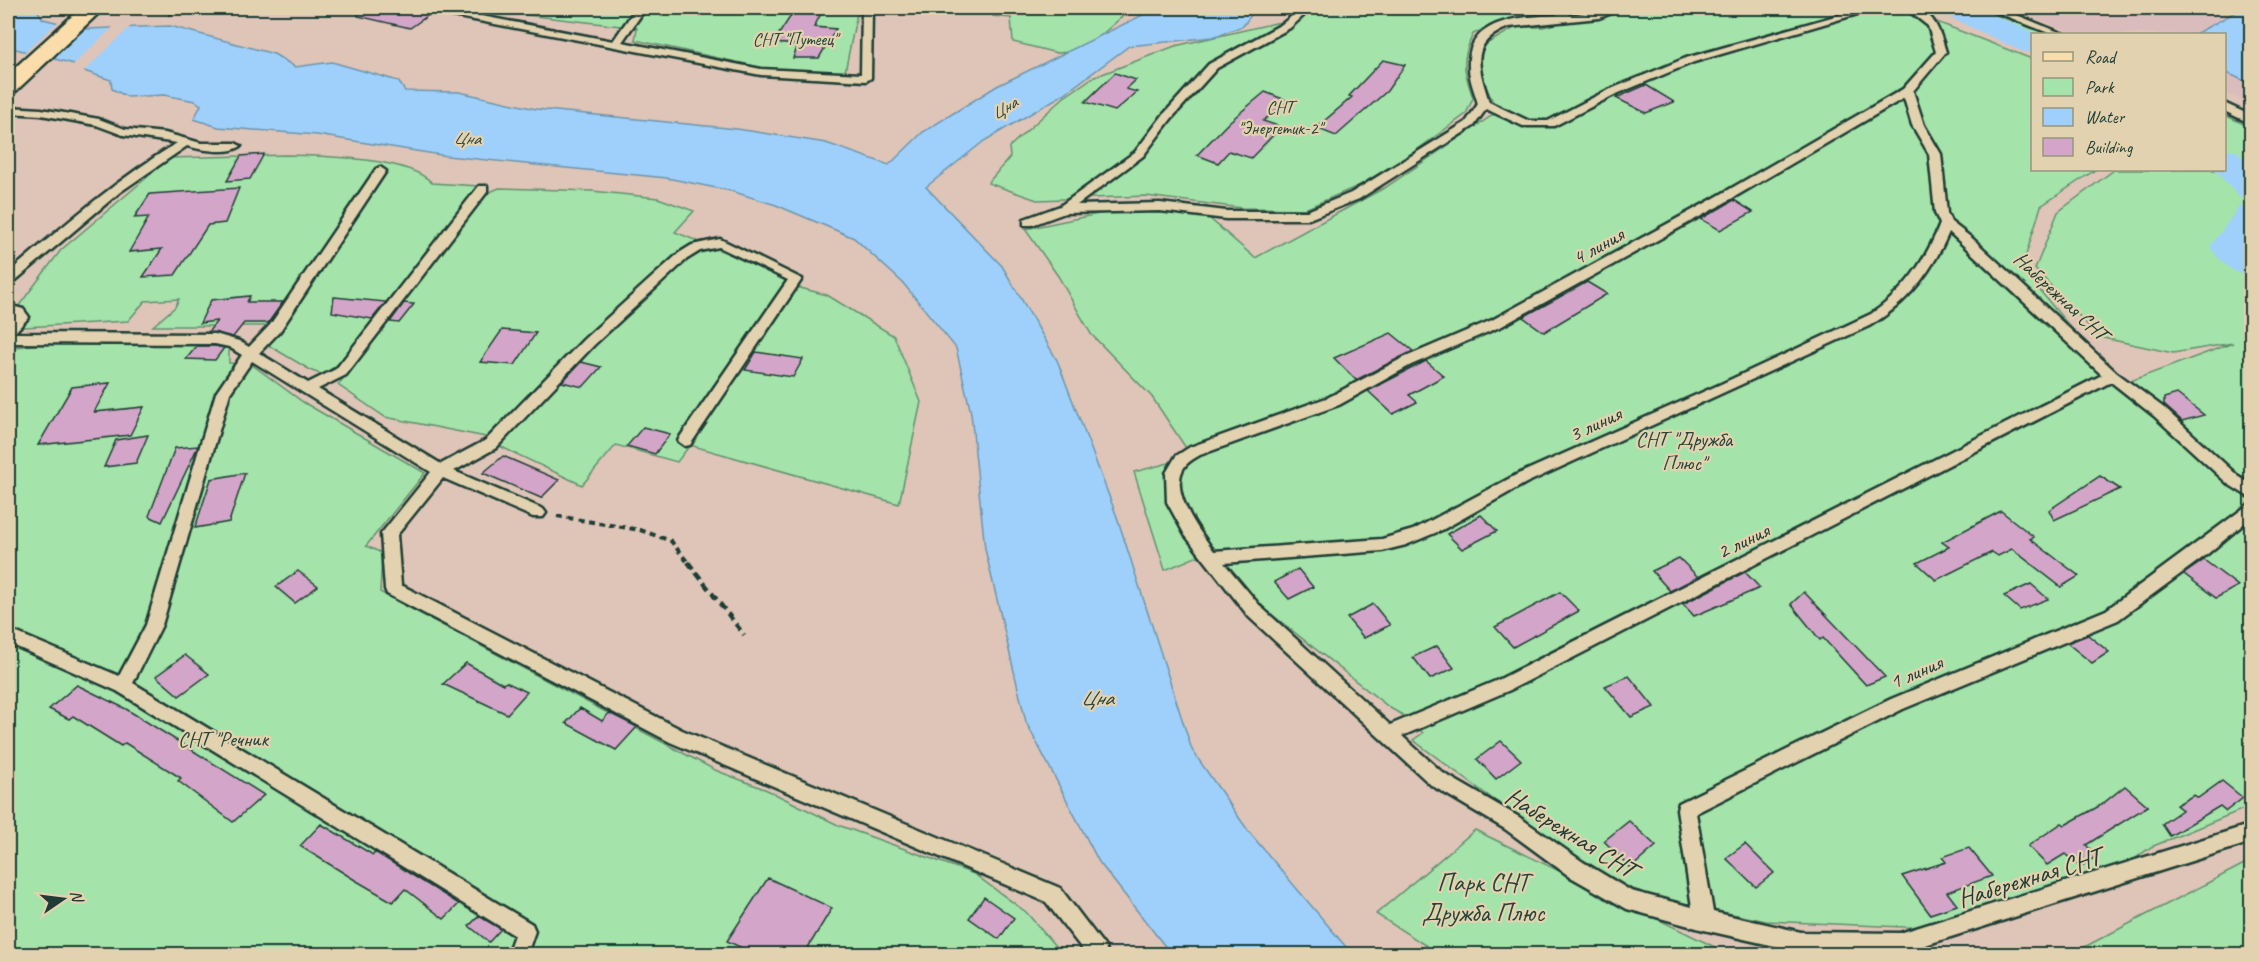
<svg xmlns="http://www.w3.org/2000/svg" width="2259" height="962" viewBox="0 0 2259 962" font-family="Caveat,sans-serif">
	<style>
		.built { fill: #dbbcbc }
		.green { fill: #a4e3aa; stroke: #62906f; stroke-width: 1.5 }
		.water { fill: #9fd0fc; stroke: #6c95ac; stroke-width: 1.5 }
		.pier { fill: #dec5b7 }
		.lines { fill: none; stroke-linecap: round; stroke-linejoin: round }
		.river { fill: #9fd0fc; fill-rule: evenodd }
		.building { fill: #d3a6c9; stroke: #1f3d34; stroke-width: 1.5 }
		.service-casing { stroke: #1f3d34; stroke-width: 5 }
		.primary-casing { stroke: #1f3d34; stroke-width: 5 }
		.path-far2 { stroke: #1f3d34; stroke-width: 3; stroke-dasharray: 4.5 3; stroke-linecap: butt }
		.path-far1 { stroke: #1f3d34; stroke-width: 4; stroke-dasharray: 6 4.5; stroke-linecap: butt }
		.path { stroke: #1f3d34; stroke-width: 4.5; stroke-dasharray: 8 5; stroke-linecap: butt }
		.service { fill: #e3d2af; fill-rule: evenodd }
		.primary { fill: #faddab; fill-rule: evenodd }
		.labels { text-anchor: middle; stroke-width: 4.5; stroke-linejoin: round; paint-order: stroke }
		.far-park-label { font-size: 18px; fill: #26453a; stroke: #e3d2af }
		.far-water-label { font-size: 18px; font-style: italic; fill: #25443e; stroke: #e3d2af }
		.street-label { font-size: 21px; fill: #1f3d34; stroke: #e3d2af }
		.park-label { font-size: 21px; fill: #26453a; stroke: #e3d2af }
		.water-label { font-size: 22px; font-style: italic; fill: #25443e; stroke: #e3d2af }
		.near-street-label { font-size: 26px; fill: #1f3d34; stroke: #e3d2af }
		.near-park-label { font-size: 26px; fill: #26453a; stroke: #e3d2af }
	</style>
	<rect width="100%" height="100%" fill="#dec5b7"/>
	<filter id="ink" filterUnits="userSpaceOnUse"><feTurbulence type="fractalNoise" baseFrequency=".0167" numOctaves="2"/><feDisplacementMap in="SourceGraphic" scale="12" xChannelSelector="R" yChannelSelector="G"/><feConvolveMatrix kernelMatrix="1 2 1 2 8 2 1 2 1" color-interpolation-filters="sRGB"/></filter>
	<g filter="url(#ink)">
		<path class="built" d="M2009 8H2251V104L2225 93 2224 34H2075Z"/>
		<path class="green" d="M467 8H858L845 72H782L635 40 637 28Z
			M992 8H1132L1083 51 1057 53 1013 42 1011 18 993 16Z
			M1311 8H1549L1554 11 1549 17 1508 19 1473 34C1460 62 1464 70 1473 98L1466 114 1381 176 1305 209 1242 208 1146 196 1037 200 988 183 1010 157 1009 147 1063 98 1092 78 1175 46 1280 22 1288 25Z
			M1560 8H1901L2032 59V170H2095L2041 206 2022 268C2058 313 2083 346 2128 382L2233 343 2173 353 2099 337 2035 269 2058 212 2114 170H2224L2225 115 2252 128 2251 806 2151 847 2097 886 2031 913 1927 928 1766 921 1665 900 1598 877 1413 740 1423 733 1403 715 1390 708 1198 556 1165 570 1134 472 1192 457 1152 397 1091 334 1058 276 1025 229 1108 212 1192 213 1209 218 1255 258 1386 187 1503 108 1493 102 1477 66 1481 47 1516 27H1544L1568 19 1567 14Z
			M1932 8H1977L2047 34H2032V52Z
			M287 155C321 156 409 157 432 183L478 186 343 360 323 375 312 371 268 345 283 326H153L175 307 179 299 145 301 128 321 8 328V320L61 250 170 158Z
			M499 188 592 191 658 198 694 211 675 232 788 278 785 284 827 295 894 336 921 402 899 504 690 445 677 462 616 445 582 485 493 443 496 439 385 417 338 385 483 195Z
			M41 344H229V363L251 364 303 402 425 473 366 546 382 553 380 592 715 770 767 790 838 825 974 874 1026 912 1062 954H8V348Z
			M1475 830 1729 954H1439L1376 914Z
			M2246 863 2251 869V954H2071Z"/>
		<path class="water" d="M8 8H36L43 19 85 29 170 26 274 54 295 67 332 62 398 81 405 91 459 92 536 109 737 129 826 143 889 165 923 132 997 86 1157 8H1256L1243 26 1213 37 1129 46 1064 94 984 141 926 187 1002 266 1057 360 1117 517 1192 750 1249 832 1352 954H1171L1099 862 1026 722 985 549 971 413 956 348 903 283 854 238 776 205 731 191 667 178 447 156 317 135 218 127 194 119 201 105 195 101 164 95 128 97 112 89 111 80 84 71 74 64 8 47Z
			M2243 8H2251V84L2225 72 2224 34H2195Z"/>
		<path class="pier" d="M59 21 88 26 51 61 24 53Z
			M114 26H131L82 73 72 66Z"/>
		<g class="lines">
			<path class="river" d="M1939 8H1977L2037 34H2032V53L2021 51 1943 14Z
				M2224 148 2236 151 2252 167V200L2239 197 2215 170H2224Z
				M2252 204V278C2234 274 2220 262 2210 247L2239 207Z"/>
		</g>
		<path class="building" d="M359 8H420L430 14 410 28 358 16Z
			M796 8H824L814 27 836 29 819 58H793L798 45 773 43Z
			M1383 60 1405 65 1387 91 1336 136 1316 128 1352 97 1349 96Z
			M1115 73 1136 80 1126 89 1137 92 1115 111 1085 102Z
			M1646 85 1674 102 1646 113 1616 98Z
			M1265 92 1288 101 1263 121 1281 127 1251 158 1229 151 1218 163 1197 155 1229 122Z
			M264 154 250 179 227 181 241 156Z
			M239 188 225 223 208 225 175 275 143 277 162 249 129 252 149 217 134 218 150 194Z
			M1734 200 1753 212 1720 230 1701 219Z
			M1587 282 1607 294 1544 332 1523 317Z
			M250 296 247 302H283L268 323H244L233 337 208 332 217 321 200 323 211 300Z
			M334 297 386 302 372 319 332 312Z
			M404 303 414 304 399 323 390 322Z
			M502 330 536 333 515 365 480 362Z
			M1391 333 1413 351 1356 380 1334 358Z
			M197 346H215L224 348 215 360 186 359Z
			M756 352 803 359 793 377 745 370Z
			M1426 361 1444 376 1409 395 1417 402 1393 414 1368 391Z
			M581 362 601 367 583 387 562 382Z
			M110 383 94 412 144 407 130 435 38 445 72 387Z
			M2177 394 2204 415 2182 421 2164 405V398Z
			M643 427 670 434 655 454 627 446Z
			M148 435 136 463 104 467 116 440Z
			M198 446 162 522 149 516 175 448Z
			M503 456 559 480 541 498 483 473Z
			M245 473 229 522 195 528 211 479Z
			M2100 476 2120 489 2054 520 2049 510Z
			M2001 511 2034 537 2030 539 2079 576 2061 587 2012 549 1998 556 1992 552 1936 580 1917 563 1949 547 1942 542Z
			M1481 515 1497 531 1462 549 1447 534Z
			M1679 558 1698 577 1670 591 1652 571Z
			M2204 560 2238 586 2216 598 2184 574Z
			M1298 569 1313 587 1289 599 1274 582Z
			M298 571 318 586 295 603 276 587Z
			M1745 572 1760 588 1694 616 1683 604Z
			M2031 584 2048 599 2020 610 2004 596Z
			M1560 592 1579 611 1513 647 1495 627Z
			M1804 592 1864 655 1885 677 1866 685 1823 638 1820 640 1791 604Z
			M1373 604 1390 625 1364 638 1347 618Z
			M2088 635 2109 652 2092 663 2067 643Z
			M1437 646 1454 668 1430 679 1413 657Z
			M185 655 209 674 179 696 156 676Z
			M466 663 503 684 506 682 527 692 507 714 443 684Z
			M1629 676 1654 707 1631 717 1605 686Z
			M77 685 126 709 264 795 233 822 178 781 181 778 125 743 121 746 73 716 69 719 49 709Z
			M580 708 602 721 609 713 637 727 616 750 566 723Z
			M1501 741 1521 760 1496 779 1477 759Z
			M2222 781 2243 798 2226 811 2220 806 2170 836 2162 824 2182 810 2176 805 2194 795 2198 798Z
			M2125 786 2148 806 2086 845 2097 856 2080 867 2065 854 2047 865 2028 846 2062 823 2065 825 2101 805Z
			M1629 821 1656 846 1631 868 1604 841Z
			M321 824 373 855 375 852 459 904 444 919 405 889 393 902 355 880 300 846Z
			M1745 844 1774 873 1756 887 1726 858Z
			M1969 848 1992 876 1947 892 1957 905 1930 914 1902 876 1946 862 1942 857Z
			M768 878 832 908 804 954H755L727 941Z
			M984 897 1014 918 999 939 969 918Z
			M479 916 501 929 489 942 469 926Z"/>
		<g class="lines">
			<g class="service-casing">
				<path id="service" d="M422 8H440L613 41 636 8H646L622 42 761 69 861 74 862 8H872L871 78 866 81 761 75 427 11Z
					M1302 8H1312L1290 28 1217 68 1171 119 1143 156 1077 205 1160 203 1226 211H1307L1351 193 1466 122 1478 104C1475 92 1469 80 1469 67 1466 18 1522 17 1558 15L1550 8H1561L1570 15C1588 13 1608 6 1625 8L1599 18 1509 27C1467 43 1479 68 1489 102L1529 121H1548L1606 91 1686 58 1864 8H1878L1694 62 1614 95 1554 126H1523L1486 109 1474 126 1359 199 1309 219H1226L1160 211 1065 213 1032 225H1024V219L1060 206 1135 152 1163 115 1209 64 1282 24Z
					M1905 8C1932 5 1940 31 1946 52L1913 91 1924 125 1941 154 1947 213 1951 222 1973 239 2117 373 2164 408 2238 476 2252 485V499L2228 484 2154 416 2111 382 1510 690 1402 736 1443 773 1519 817 1583 862 1631 891 1692 907 1677 809 1679 803 1891 699 2106 610 2252 502V517L2205 556 2118 620 1903 709 1696 813 1713 912 1801 932 1900 933 2252 824V842L1900 953 1801 952 1704 930 1627 909 1569 876 1505 829 1431 785 1249 617 1185 535 1167 502 1166 473 1176 456 1190 447 1329 397 1401 359 1492 320 1711 200 1903 89 1936 52 1928 26ZM1904 98 1912 125 1929 154 1935 213 1940 224C1926 260 1904 292 1871 314L1721 384 1516 475 1413 530 1382 539 1214 551C1200 532 1167 490 1185 466 1189 461 1195 458 1200 455L1339 405 1411 365 1502 326 1719 206ZM1949 232 2102 375 1498 680 1390 725 1261 607 1224 563 1382 551 1406 545 1442 530 1526 483 1869 326C1906 305 1932 272 1949 232Z
					M1986 8H1999L2064 34H2051Z
					M2224 103 2252 116V124L2224 111Z
					M8 107 41 109 99 119 125 129 165 133 201 143H235L241 146C229 155 201 150 187 146L120 192 16 280H8V273C62 227 116 180 177 143L123 135 96 125 41 115 8 113Z
					M380 167 386 171 280 331 259 353 308 383 336 369 479 186H487V192L346 375 318 389 441 464 486 440 584 339 679 253 692 245 720 239 802 279 690 445 685 446 678 441 680 437 788 280 719 247 700 251 687 259 594 345 496 448 454 471 543 509 546 513 543 517H533L443 478 397 535 401 585 682 730 1060 888 1105 947 1108 954H1086L1046 902 670 742 387 594 385 589 381 534 431 472 252 361 230 393 162 625 133 683 532 924 535 931 527 954H507L514 935 117 691 8 643V629L119 676 146 625 216 393 242 355 229 347 215 344 8 343V324L15 317 8 313V305L23 309 29 317 14 333 215 334 239 341 249 347 270 325 376 169Z"/>
			</g>
			<g class="primary-casing">
				<path id="primary" d="M81 8H104L16 91 8 93V74Z"/>
			</g>
			<path class="path-far2" d="M168 15 181 8"/>
			<path class="path-far1" d="M557 516 640 530 671 541 689 564"/>
			<path class="path" d="M688 562 744 635"/>
			<use href="#service" class="service"/>
			<use href="#primary" class="primary"/>
		</g>
	</g>
	<g class="labels">
		<g class="far-park-label">
			<text x="795" y="45">СНТ "Путеец"</text>
			<text x="1280" y="113">СНТ<tspan x="1280" dy="21">"Энергетик-2"</tspan></text>
		</g>
		<g class="far-water-label">
			<text transform="translate(1004 108) rotate(-32)" y="6">Цна</text>
			<text transform="translate(467 138) rotate(2)" y="6">Цна</text>
		</g>
		<g class="street-label">
			<text transform="translate(1598 246) rotate(-29)" y="7">4 линия</text>
			<text transform="translate(2061 296) rotate(43)" y="7">Набережная СНТ</text>
			<text transform="translate(1595 424) rotate(-25)" y="7">3 линия</text>
			<text transform="translate(1743 541) rotate(-26)" y="7">2 линия</text>
			<text transform="translate(1916 672) rotate(-23)" y="7">1 линия</text>
		</g>
		<g class="park-label">
			<text x="1684" y="446">СНТ "Дружба<tspan x="1684" dy="24">Плюс"</tspan></text>
			<text x="223" y="746">СНТ "Речник</text>
		</g>
		<g class="water-label">
			<text x="1097" y="705">Цна</text>
		</g>
		<g class="near-street-label">
			<text transform="translate(1571 832) rotate(32)" y="9">Набережная СНТ</text>
			<text transform="translate(2029 877) rotate(-17)" y="9">Набережная СНТ</text>
		</g>
		<g class="near-park-label">
			<text x="1483" y="891">Парк СНТ<tspan x="1483" dy="30">Дружба Плюс</tspan></text>
		</g>
	</g>
	<rect width="2259" height="962" fill="none" stroke="#e3d2af" stroke-width="30"/>
	<rect x="15" y="15" width="2229" height="932" fill="none" stroke="#1f3d34" stroke-width="2" filter="url(#ink)"/>
	<rect x="2031" y="33" width="195" height="138" fill="#e3d2af" stroke="#95967e" stroke-width="1.5"/>
	<rect x="2043" y="52" width="30" height="9" fill="#faddab" stroke="#95967e" stroke-width="1.5"/>
	<text x="2085" y="63" font-size="18" fill="#1f3d34">Road</text>
	<rect x="2043" y="78" width="30" height="18" fill="#a4e3aa" stroke="#95967e" stroke-width="1.5"/>
	<text x="2085" y="93" font-size="18" fill="#1f3d34">Park</text>
	<rect x="2043" y="108" width="30" height="18" fill="#9fd0fc" stroke="#95967e" stroke-width="1.5"/>
	<text x="2085" y="123" font-size="18" fill="#1f3d34">Water</text>
	<rect x="2043" y="138" width="30" height="18" fill="#d3a6c9" stroke="#95967e" stroke-width="1.5"/>
	<text x="2085" y="153" font-size="18" fill="#1f3d34">Building</text>
	<g transform="translate(63 899) rotate(76)" stroke="#e3d2af" stroke-width="4.5" paint-order="stroke">
	<path d="M0-4.5L10 22L0 15L-10 22Z" fill="#1f3d34"/>
	<text y="-9" font-size="16" font-weight="bold" text-anchor="middle" fill="#1f3d34">N</text>
	</g>
</svg>
